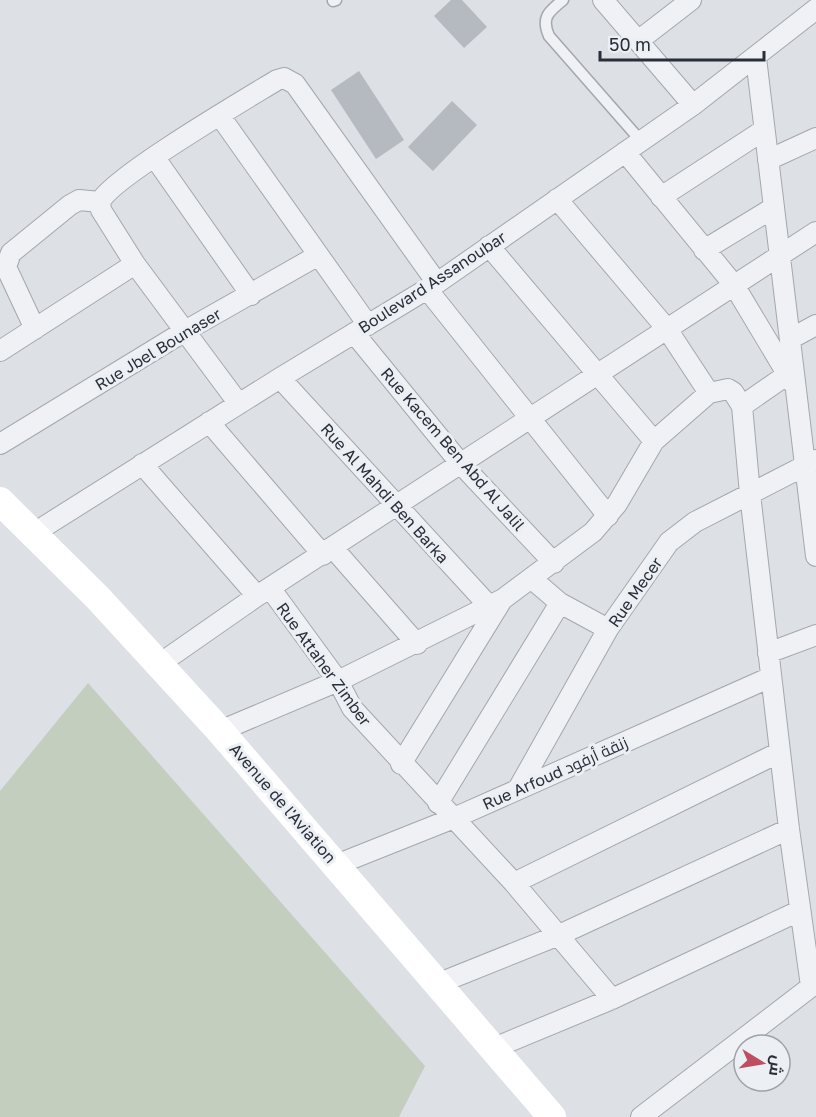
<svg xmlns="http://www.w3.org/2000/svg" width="816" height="1117" viewBox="0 0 816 1117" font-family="'Golos Text',Cairo,sans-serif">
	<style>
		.green { fill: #c3cebf }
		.building { fill: #b5bac1 }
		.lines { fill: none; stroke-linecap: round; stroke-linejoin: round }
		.lane-casing { stroke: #a3a7ae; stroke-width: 13 }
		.street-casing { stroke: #a3a7ae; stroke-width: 22 }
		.lane { stroke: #eff1f4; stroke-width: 10 }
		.street { stroke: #eff1f4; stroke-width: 20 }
		.secondary { stroke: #fff; stroke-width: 28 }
		.labels { text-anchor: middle; stroke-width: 6; stroke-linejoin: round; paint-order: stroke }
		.street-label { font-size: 16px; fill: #292f3a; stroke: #eceff3 }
	</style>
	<rect width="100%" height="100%" fill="#dde0e5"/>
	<path class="green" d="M88 683 425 1066 399 1117H0V791Z"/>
	<path class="building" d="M451 0H462L487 27 464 48 434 16Z
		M359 71 404 140 376 159 331 90Z
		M452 101 477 125 433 171 408 147Z"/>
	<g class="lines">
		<g class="lane-casing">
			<path id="lane" d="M563 0C548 12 541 18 549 36L641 141
				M333 1 336 0"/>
		</g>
		<g class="street-casing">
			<path id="street" d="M603 0 693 105
				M638 41 691 0
				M756 58 816 556
				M220 116 368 325
				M625 152 734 285 792 382
				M155 158 251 295
				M768 160 816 138
				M661 197 764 130
				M557 199 667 329 709 393
				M100 202C111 178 246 99 277 80L284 78 295 84 437 283
				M100 202 101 210 135 264 239 404
				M489 246 654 441
				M704 250 773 208
				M427 289 608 516
				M35 329 6 267 11 253 70 205 79 200 100 202
				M354 333 461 464 554 563
				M792 338 816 325
				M0 351 135 264
				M280 378 490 607
				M742 406 788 374
				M209 422 323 555
				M0 444 185 331 317 256
				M142 464 257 596
				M34 533 280 378 437 283 693 105 816 9
				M333 548 417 644
				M532 579 560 603 608 629
				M270 588 338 681 352 708 514 883 612 999
				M768 653 816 635
				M158 665 257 596 816 232
				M220 731 338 681 503 599 593 532 617 504 654 441 709 393 728 389 733 392 742 406 750 494 789 829 811 986
				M401 764 502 600
				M518 789 608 629 669 542 695 522 816 460
				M438 803 560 603
				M336 865 454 818 771 677
				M514 883 780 752
				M437 984 559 935 789 829
				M494 1048 612 999 799 911
				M641 1117 816 983"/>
		</g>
		<use href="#lane" class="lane"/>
		<use href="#street" class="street"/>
		<path class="secondary" d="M0 501 98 598 220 731 552 1117"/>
	</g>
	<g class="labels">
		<g class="street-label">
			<text transform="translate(432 282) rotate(-33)" y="6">Boulevard Assanoubar</text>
			<text transform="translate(158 349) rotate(-31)" y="6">Rue Jbel Bounaser</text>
			<text transform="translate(453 449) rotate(49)" y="6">Rue Kacem Ben Abd Al Jalil</text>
			<text transform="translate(385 493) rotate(48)" y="6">Rue Al Mahdi Ben Barka</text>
			<text transform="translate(635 592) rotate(-55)" y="6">Rue Mecer</text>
			<text transform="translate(324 664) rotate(54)" y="6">Rue Attaher Zimber</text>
			<text transform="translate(555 773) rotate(-24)" y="6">Rue Arfoud زنقة أرفود</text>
			<text transform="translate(283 803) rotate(49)" y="6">Avenue de l'Aviation</text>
		</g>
	</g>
	<g transform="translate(762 1063) rotate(101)"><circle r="28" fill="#eceff3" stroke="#9ea2a9" stroke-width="1.5"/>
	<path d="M0-4.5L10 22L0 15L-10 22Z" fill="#bd4f61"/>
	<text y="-9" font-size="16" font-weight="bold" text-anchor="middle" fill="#292f3a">ش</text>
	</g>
	<path d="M600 51v9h164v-9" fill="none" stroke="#292f3a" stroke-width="3"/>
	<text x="609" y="51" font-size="18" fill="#292f3a" stroke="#eceff3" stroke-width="4.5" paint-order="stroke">50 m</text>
</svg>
